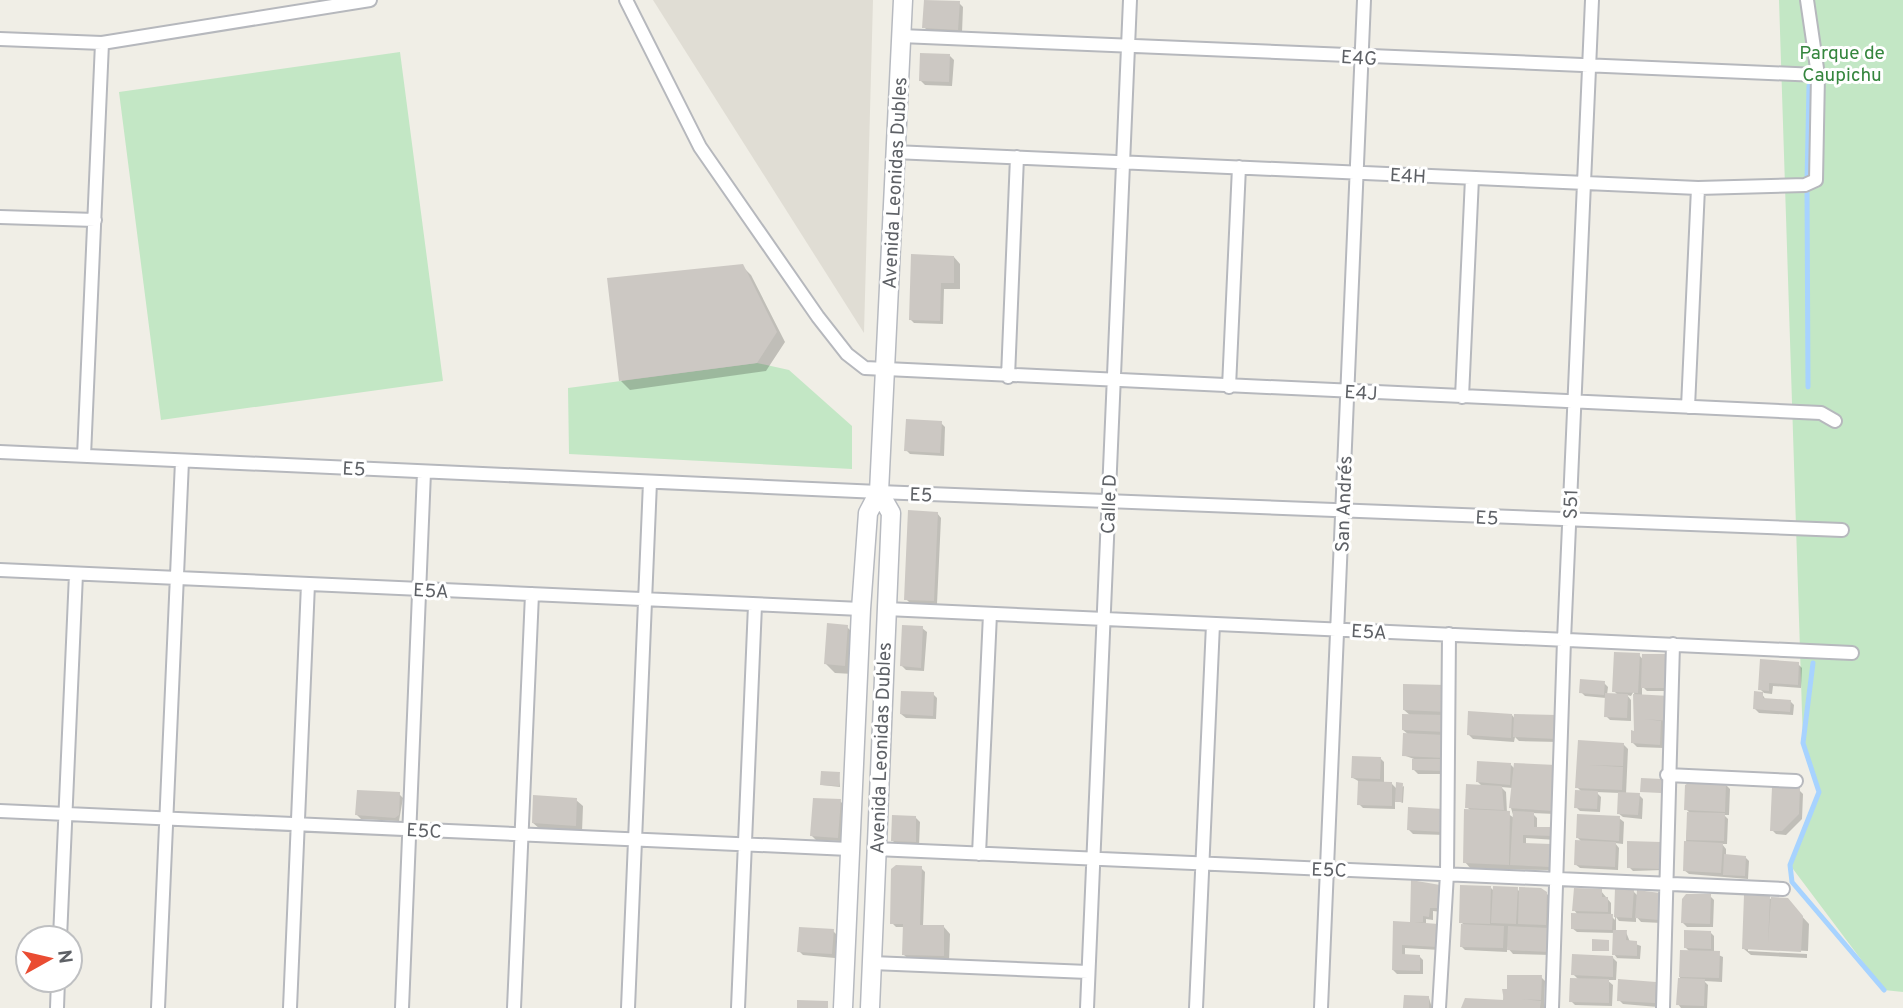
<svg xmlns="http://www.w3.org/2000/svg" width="1903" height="1008" viewBox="0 0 1903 1008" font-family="Overpass,sans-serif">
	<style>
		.education { fill: #e0ddd4 }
		.green { fill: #c3e7c5 }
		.shadow { fill: #0003; fill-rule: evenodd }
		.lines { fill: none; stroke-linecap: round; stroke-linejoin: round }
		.stream { stroke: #a7d3ff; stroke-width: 5 }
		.building { fill: #ccc8c3 }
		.minor-casing { stroke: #b6b8bd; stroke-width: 16 }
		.secondary-casing { stroke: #b7bac0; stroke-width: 21 }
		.minor { stroke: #fff; stroke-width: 12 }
		.secondary { stroke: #fff; stroke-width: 18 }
		.labels { text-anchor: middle; stroke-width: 6; stroke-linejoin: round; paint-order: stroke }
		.park-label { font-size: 19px; fill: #35863e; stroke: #fff }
		.street-label { font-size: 19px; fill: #5e6166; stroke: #fff }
	</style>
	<rect width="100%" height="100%" fill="#f0eee6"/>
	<path class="education" d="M653 0H873L864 333Z"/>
	<path class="green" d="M1779 0H1903V992L1884 990 1790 865 1819 792 1803 743Z
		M400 52 443 381 161 420 119 92Z
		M757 363 789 370 852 426V469L569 454 568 388Z"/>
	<path class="shadow" d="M959 3 963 7 962 33 928 31 924 27Z
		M950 56 954 60 952 86 925 85 921 81Z
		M954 257 960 264V289H944L943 324 914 323 910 319Z
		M742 266 751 275 785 342 766 371 630 390 621 381Z
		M941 423 945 427 944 456 910 454 906 450Z
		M937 513 941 518 937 604 910 603 906 599Z
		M847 627 856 636 853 674 835 673 826 664Z
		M922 628 927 632 924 671 906 670 902 666Z
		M1639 655 1671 691H1647L1642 686V696L1669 697 1664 748 1637 747 1633 743 1636 733 1634 691 1631 696 1627 695 1631 700V721L1610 720 1606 716V698L1585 696 1581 692 1604 683 1608 687 1607 695 1619 696 1614 691Z
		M1762 661 1798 664 1802 668 1801 688 1773 686 1772 694 1764 693 1760 689Z
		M1405 686 1450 715H1442L1449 721 1447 774H1418L1414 770V759L1403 755 1409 735 1403 730 1411 716 1404 710Z
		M933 694 937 698 936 719 906 718 901 714Z
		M1762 694 1766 700 1790 701 1794 705 1793 715 1759 713 1755 709Z
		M1512 715 1515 719 1556 717 1559 742 1519 741 1515 737 1514 742 1473 739 1469 735Z
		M1580 742 1624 745 1628 749 1626 794 1639 795 1643 799 1642 819 1623 817 1618 813 1620 793 1596 792 1601 797 1600 812 1580 811 1576 807 1582 792 1577 787Z
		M1380 758 1384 762V784H1392L1398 790 1404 786 1403 803 1395 800V809L1363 808 1359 804 1360 782 1353 778Z
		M1511 765 1515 769 1555 767V814L1532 813 1537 818V829H1552L1556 840 1526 838V845H1550L1554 849 1553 870 1471 869 1465 862 1471 811 1467 807 1483 787 1478 782ZM1501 787 1513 788 1511 808 1514 818 1507 813 1506 792Z
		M839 774 840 787 822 785Z
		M1726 785 1730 789 1729 815H1724L1728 819 1727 844H1722L1726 849V856L1745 857 1749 861 1748 879 1689 874 1684 870 1688 814H1691L1686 809Z
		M1799 790 1803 794 1802 819 1786 835 1776 834 1772 830Z
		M399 794 403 798 399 821 361 819 357 815Z
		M576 800 583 806 582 832 540 829 533 823Z
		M840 801 844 805 842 841 816 840 812 836Z
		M1409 809 1446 835 1413 834 1409 830Z
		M916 818 920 822 919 846 897 845 893 841Z
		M1619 818 1624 822 1623 844 1615 843 1619 848 1618 870 1580 868 1575 864 1582 842 1577 837Z
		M1660 844 1664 848 1663 870 1633 871 1629 867Z
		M921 868 925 872 923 926 944 927 950 934 949 962 911 961 904 955 905 927H896L892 923Z
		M1439 887 1443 891 1442 912 1433 911V920L1426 919V925L1440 950 1405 948V956H1419L1423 960V974H1397L1393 970 1395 923 1412 924Z
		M1491 888 1495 892 1517 889 1521 893H1546L1551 898V955L1513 954 1507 947V952L1465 950 1461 946 1465 926 1461 922Z
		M1617 890 1633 891 1639 897 1659 894 1663 898 1662 923 1641 922 1636 916V922L1619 921 1616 917V932H1626L1630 942 1641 946 1640 959 1613 958 1617 962 1616 980H1607L1613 985 1612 1006 1575 1005 1571 1001 1579 980 1573 974 1574 956 1617 958 1614 954 1615 933 1577 932 1572 928 1578 915 1574 910 1601 891 1611 903V916L1615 920Z
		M1710 896 1714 900 1713 927H1687L1683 923Z
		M1746 897 1787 900 1809 924 1808 951 1748 948V951L1807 954V958L1751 955 1744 949Z
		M833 931 837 935 835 958 803 955 799 951Z
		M1710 932 1714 936V953L1723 957 1722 982 1704 981 1708 985 1707 1008H1681L1678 1004 1682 951 1690 952 1686 948Z
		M1541 977 1545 981 1544 1008H1463L1503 1002 1504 991Z
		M1655 984 1659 988 1658 1007 1623 1004 1619 1000Z
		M1429 998 1432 1008H1405Z"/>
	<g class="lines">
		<path class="stream" d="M1807 181 1809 86
			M1807 187 1808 387
			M1813 663 1803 743 1819 792 1790 865 1792 882 1884 990"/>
	</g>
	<path class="building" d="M924 0 960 1 958 30 922 28Z
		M920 53 950 54 949 82 919 81Z
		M911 254 954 256V283H941L940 321 909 320Z
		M743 264 777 332 757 363 619 381 607 278Z
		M906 419 942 421 940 453 904 451Z
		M908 510 938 512 934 601 904 600Z
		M827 623 848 625 845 666 824 664Z
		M902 625 923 626 921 668 900 666Z
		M1614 652 1640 653 1638 693 1612 692Z
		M1642 654H1669L1668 688H1641Z
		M1760 659 1799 662 1798 685 1769 683V691L1758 690Z
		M1580 679 1605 681 1604 695 1579 693Z
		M1403 684 1447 685 1446 712 1403 710Z
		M901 691 934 692 933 716 900 714Z
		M1754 691 1763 692V698L1791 700 1790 712 1753 709Z
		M1605 693 1628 694 1627 718 1604 717Z
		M1633 694 1670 696 1669 721 1645 719 1661 721 1660 745 1631 743V730L1634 731Z
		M1468 711 1512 714 1511 738 1467 735Z
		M1402 714 1445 715V732L1402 730Z
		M1514 714 1557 715 1556 739 1513 737Z
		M1403 733 1445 735 1444 758 1402 756Z
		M1578 740 1624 743 1623 766 1588 765 1623 767 1622 790 1575 788Z
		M1352 756 1381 757 1380 779 1351 778Z
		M1412 759H1444V771L1412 770Z
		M1477 761 1511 763 1510 785 1476 782Z
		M1514 763 1556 765 1552 811 1509 808Z
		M821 771 840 772 839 786 820 785Z
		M1641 778 1662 779 1661 793 1640 792Z
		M1358 781 1392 782V806L1357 805Z
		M1396 782 1403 783 1402 802H1395Z
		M1690 782 1726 783 1725 812 1684 810 1685 785Z
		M1466 784 1502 786 1504 810 1465 808Z
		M1772 787 1800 788 1799 814 1782 831H1770Z
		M357 790 400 792 399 815 395 818 355 815Z
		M1575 790 1598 791 1597 809 1574 808Z
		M1618 792 1640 793 1638 815 1617 814Z
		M533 795 577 798 576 826 532 823Z
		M813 798 841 799 838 838 810 836Z
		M1408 807 1443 809 1442 832 1407 830Z
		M1464 809 1510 811 1509 865 1463 863Z
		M1513 811 1534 812V827H1552V836L1523 835V843L1551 844 1550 867 1510 865Z
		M1687 812 1725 813 1724 841 1686 840Z
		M1577 814 1620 816 1619 841 1576 838Z
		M892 815 916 816V842L891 841Z
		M1575 840 1616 842 1615 867 1574 865Z
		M1627 841 1661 842 1659 869 1627 868Z
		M1684 841 1723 843 1721 873 1683 871Z
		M1724 854 1746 856 1745 876 1723 875Z
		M896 865 922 866 920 925H944V956L902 955 903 924H890L891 869Z
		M1411 880 1440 885 1439 908H1430L1429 917 1423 916V922H1414L1438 924 1437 947 1402 945V954L1420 955V971L1392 970 1393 921 1410 922Z
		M1460 885 1491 886 1490 924 1459 923Z
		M1493 886 1518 887 1516 924 1491 923Z
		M1519 887 1541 888 1547 892 1546 925 1518 924Z
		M1574 888 1602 889V897H1608V912L1572 911Z
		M1615 888 1634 889 1632 918 1614 917Z
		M1637 890 1660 893 1659 920 1635 918Z
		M1686 894H1711L1710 924 1681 923 1682 899Z
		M1744 895 1770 896 1768 944 1771 897 1788 898 1803 916 1801 952 1742 949Z
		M1571 913 1613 914 1612 930 1571 929Z
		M1461 924 1504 926 1503 948 1460 947Z
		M1508 926 1549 928 1548 952 1507 950Z
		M799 927 834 929 832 954 797 952Z
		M1613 930H1627L1626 940 1637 941V956L1612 955Z
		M1684 930 1711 931V949L1684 948Z
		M1592 939 1609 940V951H1592Z
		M1680 950 1720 951 1719 978 1679 977Z
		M1572 954 1613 956V977L1571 975Z
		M1507 975H1542L1541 1000 1521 999 1541 1001 1540 1008H1461L1465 998 1504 1000 1502 989H1507Z
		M1570 978 1609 979V1003L1569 1002Z
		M1678 978 1705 979 1704 1006 1676 1005Z
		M1618 979 1656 982 1655 1003 1617 1001Z
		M1404 995 1429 996V1008H1403Z
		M797 1000 828 1001V1008H797Z"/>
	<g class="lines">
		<g class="minor-casing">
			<path id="minor" d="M626 0 700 147 818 317 847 354 865 368 1821 413 1835 421
				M901 36 1818 75
				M0 39 102 43 370 0
				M894 152 1698 188 1805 185 1816 180 1818 75 1807 0
				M0 217 95 220
				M1008 377 1017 157
				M1229 387 1239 167
				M1462 397 1472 178
				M1688 407 1698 188
				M0 452 879 492 1842 530
				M84 456 102 43
				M0 570 861 609
				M886 609 1852 653
				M1667 775 1796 781
				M0 811 849 849
				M875 849 1783 889
				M979 854 990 614
				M60 938 76 574
				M872 963 1088 972
				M57 1008 58 980
				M158 1008 182 461
				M290 1008 308 584
				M402 1008 424 472
				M514 1008 532 594
				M628 1008 650 482
				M738 1008 755 605
				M1087 1008 1130 0
				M1196 1008 1213 624
				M1321 1008 1364 0
				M1439 1008 1447 874 1449 634
				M1552 1008 1564 640 1592 0
				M1663 1008 1673 644"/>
		</g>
		<g class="secondary-casing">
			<path id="secondary" d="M843 1008 861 609 868 513 879 492 903 0
				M870 1008 891 513 879 492"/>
		</g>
		<use href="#minor" class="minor"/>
		<use href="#secondary" class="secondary"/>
	</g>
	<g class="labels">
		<g class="park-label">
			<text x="1842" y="59">Parque de<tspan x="1842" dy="22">Caupichu</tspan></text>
		</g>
		<g class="street-label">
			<text transform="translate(1359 57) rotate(3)" y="7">E4G</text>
			<text transform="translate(1408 175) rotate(3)" y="7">E4H</text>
			<text transform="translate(894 183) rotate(-87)" y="7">Avenida Leonidas Dubles</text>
			<text transform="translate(1361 392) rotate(3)" y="7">E4J</text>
			<text transform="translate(354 468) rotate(3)" y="7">E5</text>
			<text transform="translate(921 494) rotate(2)" y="7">E5</text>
			<text transform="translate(1108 504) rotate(-88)" y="7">Calle D</text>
			<text transform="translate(1343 504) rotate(-88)" y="7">San Andrés</text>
			<text transform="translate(1570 504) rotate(-88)" y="7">S51</text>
			<text transform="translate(1487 517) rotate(3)" y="7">E5</text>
			<text transform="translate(431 590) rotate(3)" y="7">E5A</text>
			<text transform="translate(1369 631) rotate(3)" y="7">E5A</text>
			<text transform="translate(880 748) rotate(-88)" y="7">Avenida Leonidas Dubles</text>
			<text transform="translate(424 830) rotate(3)" y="7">E5C</text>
			<text transform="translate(1329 869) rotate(2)" y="7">E5C</text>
		</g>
	</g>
	<g transform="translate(49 959) rotate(82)"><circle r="33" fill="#ffffff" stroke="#bfc0c2" stroke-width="2"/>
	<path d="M0-5L12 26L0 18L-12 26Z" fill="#ea4c32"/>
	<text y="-10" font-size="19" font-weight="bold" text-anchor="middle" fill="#5e6166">N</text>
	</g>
</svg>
